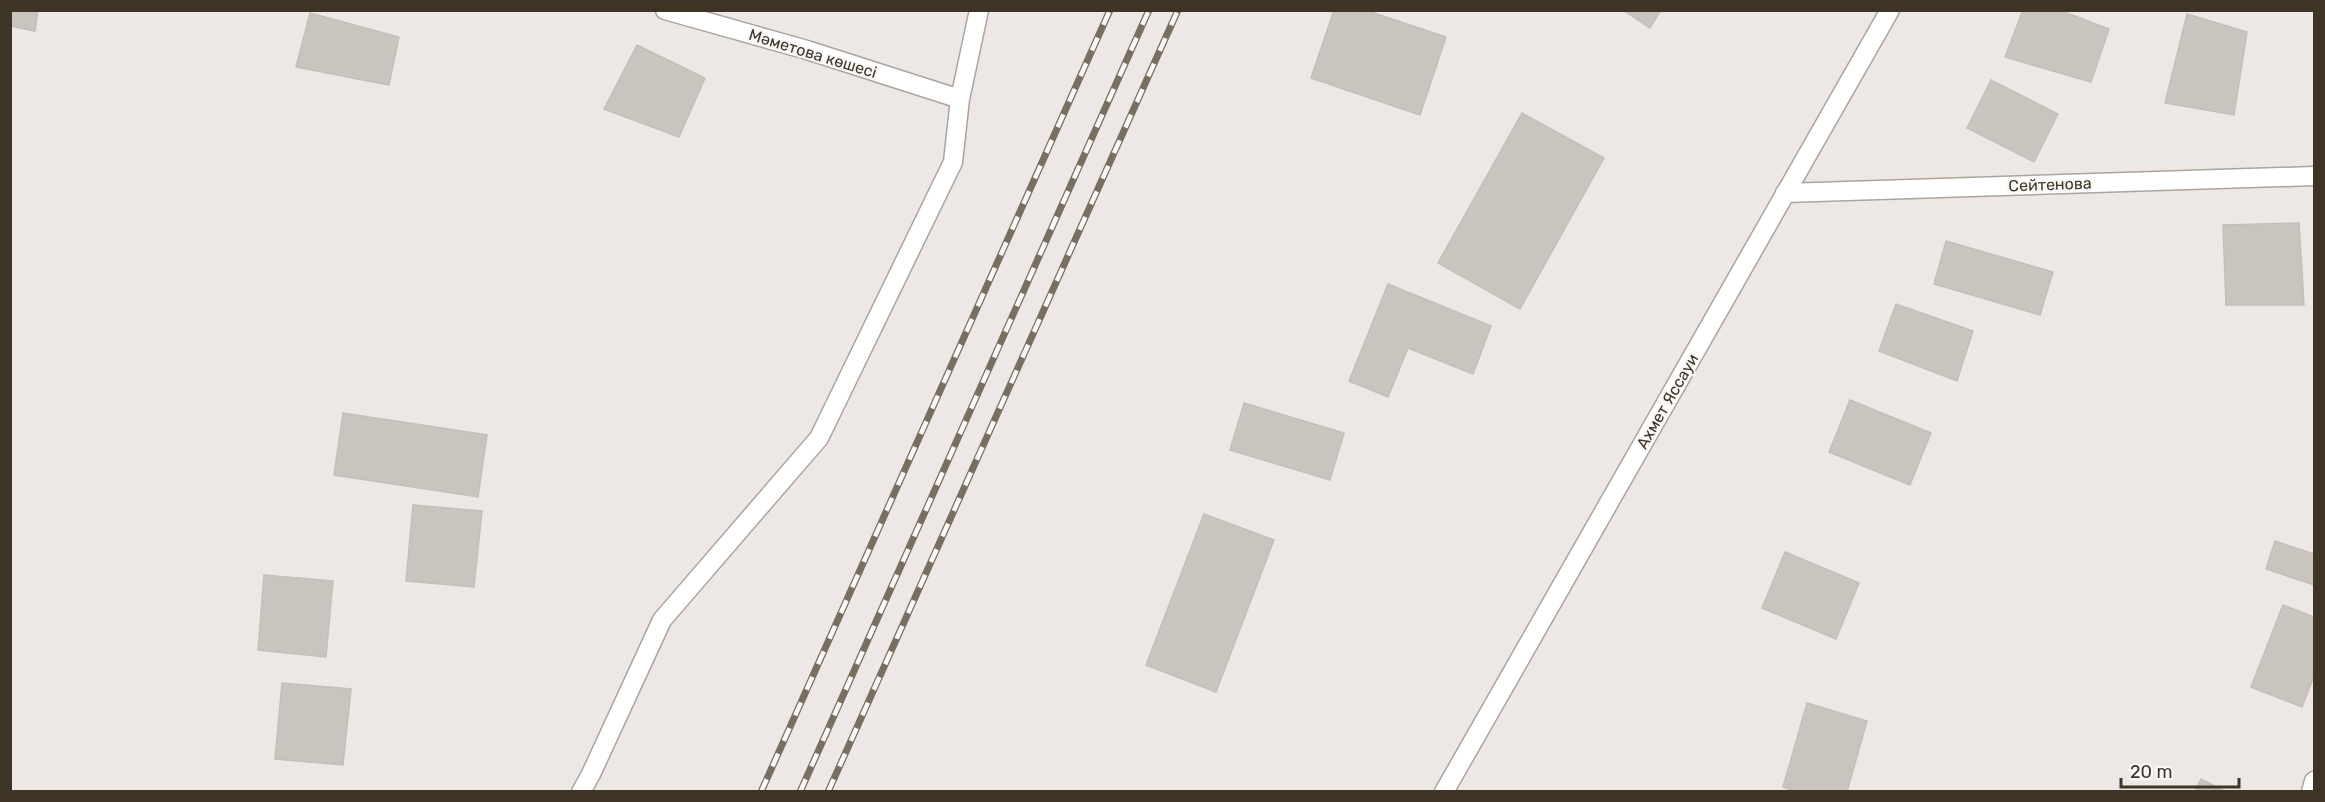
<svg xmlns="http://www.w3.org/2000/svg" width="2325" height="802" viewBox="0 0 2325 802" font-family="Rubik,sans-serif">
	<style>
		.building { fill: #cac4be; stroke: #c6beb8; stroke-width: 1.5 }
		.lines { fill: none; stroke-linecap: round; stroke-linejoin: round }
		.minor-casing { stroke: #aaa49c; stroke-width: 21 }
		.minor { stroke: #fff; stroke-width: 18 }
		.rail-casing { stroke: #786f61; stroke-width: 7 }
		.rail { stroke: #faf7f6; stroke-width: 4.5; stroke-dasharray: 14; stroke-linecap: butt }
		.labels { text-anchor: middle; stroke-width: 4.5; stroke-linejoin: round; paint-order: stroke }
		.street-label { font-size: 16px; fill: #3d3426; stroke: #faf7f6 }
	</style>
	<rect width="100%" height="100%" fill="#ede8e5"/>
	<path class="building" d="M10 10H38L35 31 10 26Z
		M1334 10H1365L1446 37 1420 115 1311 78Z
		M1623 10H1661L1650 28Z
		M2023 10H2059L2109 29 2091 82 2005 57Z
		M310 13 399 37 389 85 296 67Z
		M2187 14 2247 32 2234 115 2165 103Z
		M637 45 705 78 679 137 604 109Z
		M1991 80 2058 114 2034 162 1967 128Z
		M1522 113 1604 158 1520 309 1438 263Z
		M2299 223 2304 305H2226L2223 225Z
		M1946 241 2053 272 2040 315 1934 284Z
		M1388 284 1491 326 1473 374 1408 348 1388 397 1349 381Z
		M1896 304 1973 331 1957 381 1879 351Z
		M1850 400 1931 433 1910 485 1829 452Z
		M1244 403 1344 433 1330 480 1230 450Z
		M343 413 487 435 478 497 334 475Z
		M413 505 482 511 474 587 406 581Z
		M1204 514 1274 540 1216 692 1146 665Z
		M2275 541 2314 554V585L2266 569Z
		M1785 552 1859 583 1836 639 1762 608Z
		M264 575 333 581 326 657 258 650Z
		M2283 605 2314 617V676L2302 707 2251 687Z
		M282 683 351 689 343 765 275 759Z
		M1807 703 1867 721 1847 792H1797L1783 787Z
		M2201 779 2226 792H2195Z"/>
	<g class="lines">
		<g class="minor-casing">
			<path id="minor" d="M665 10 807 50 960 99
				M1785 193 2314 176
				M581 792 591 774 662 620 819 438 953 162 960 99 979 10
				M1444 792 1890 10
				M2311 792 2314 781"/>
		</g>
		<use href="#minor" class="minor"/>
		<g class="rail-casing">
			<path id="rail" d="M761 792 1110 10
				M800 792 1149 10
				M828 792 1178 10"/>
		</g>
		<use href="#rail" class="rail"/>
	</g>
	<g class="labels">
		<g class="street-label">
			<text transform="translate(813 53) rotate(17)" y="6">Мәметова көшесі</text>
			<text transform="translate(2050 184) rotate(-2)" y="6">Сейтенова</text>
			<text transform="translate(1667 401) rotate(-60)" y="6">Ахмет Яссауи</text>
		</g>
	</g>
	<rect width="2325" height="802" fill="none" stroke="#3d3426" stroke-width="24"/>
	<path d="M2121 778v9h118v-9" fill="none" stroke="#3d3426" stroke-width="3"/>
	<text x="2130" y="778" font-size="18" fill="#3d3426" stroke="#faf7f6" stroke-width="4.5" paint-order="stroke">20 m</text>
</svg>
